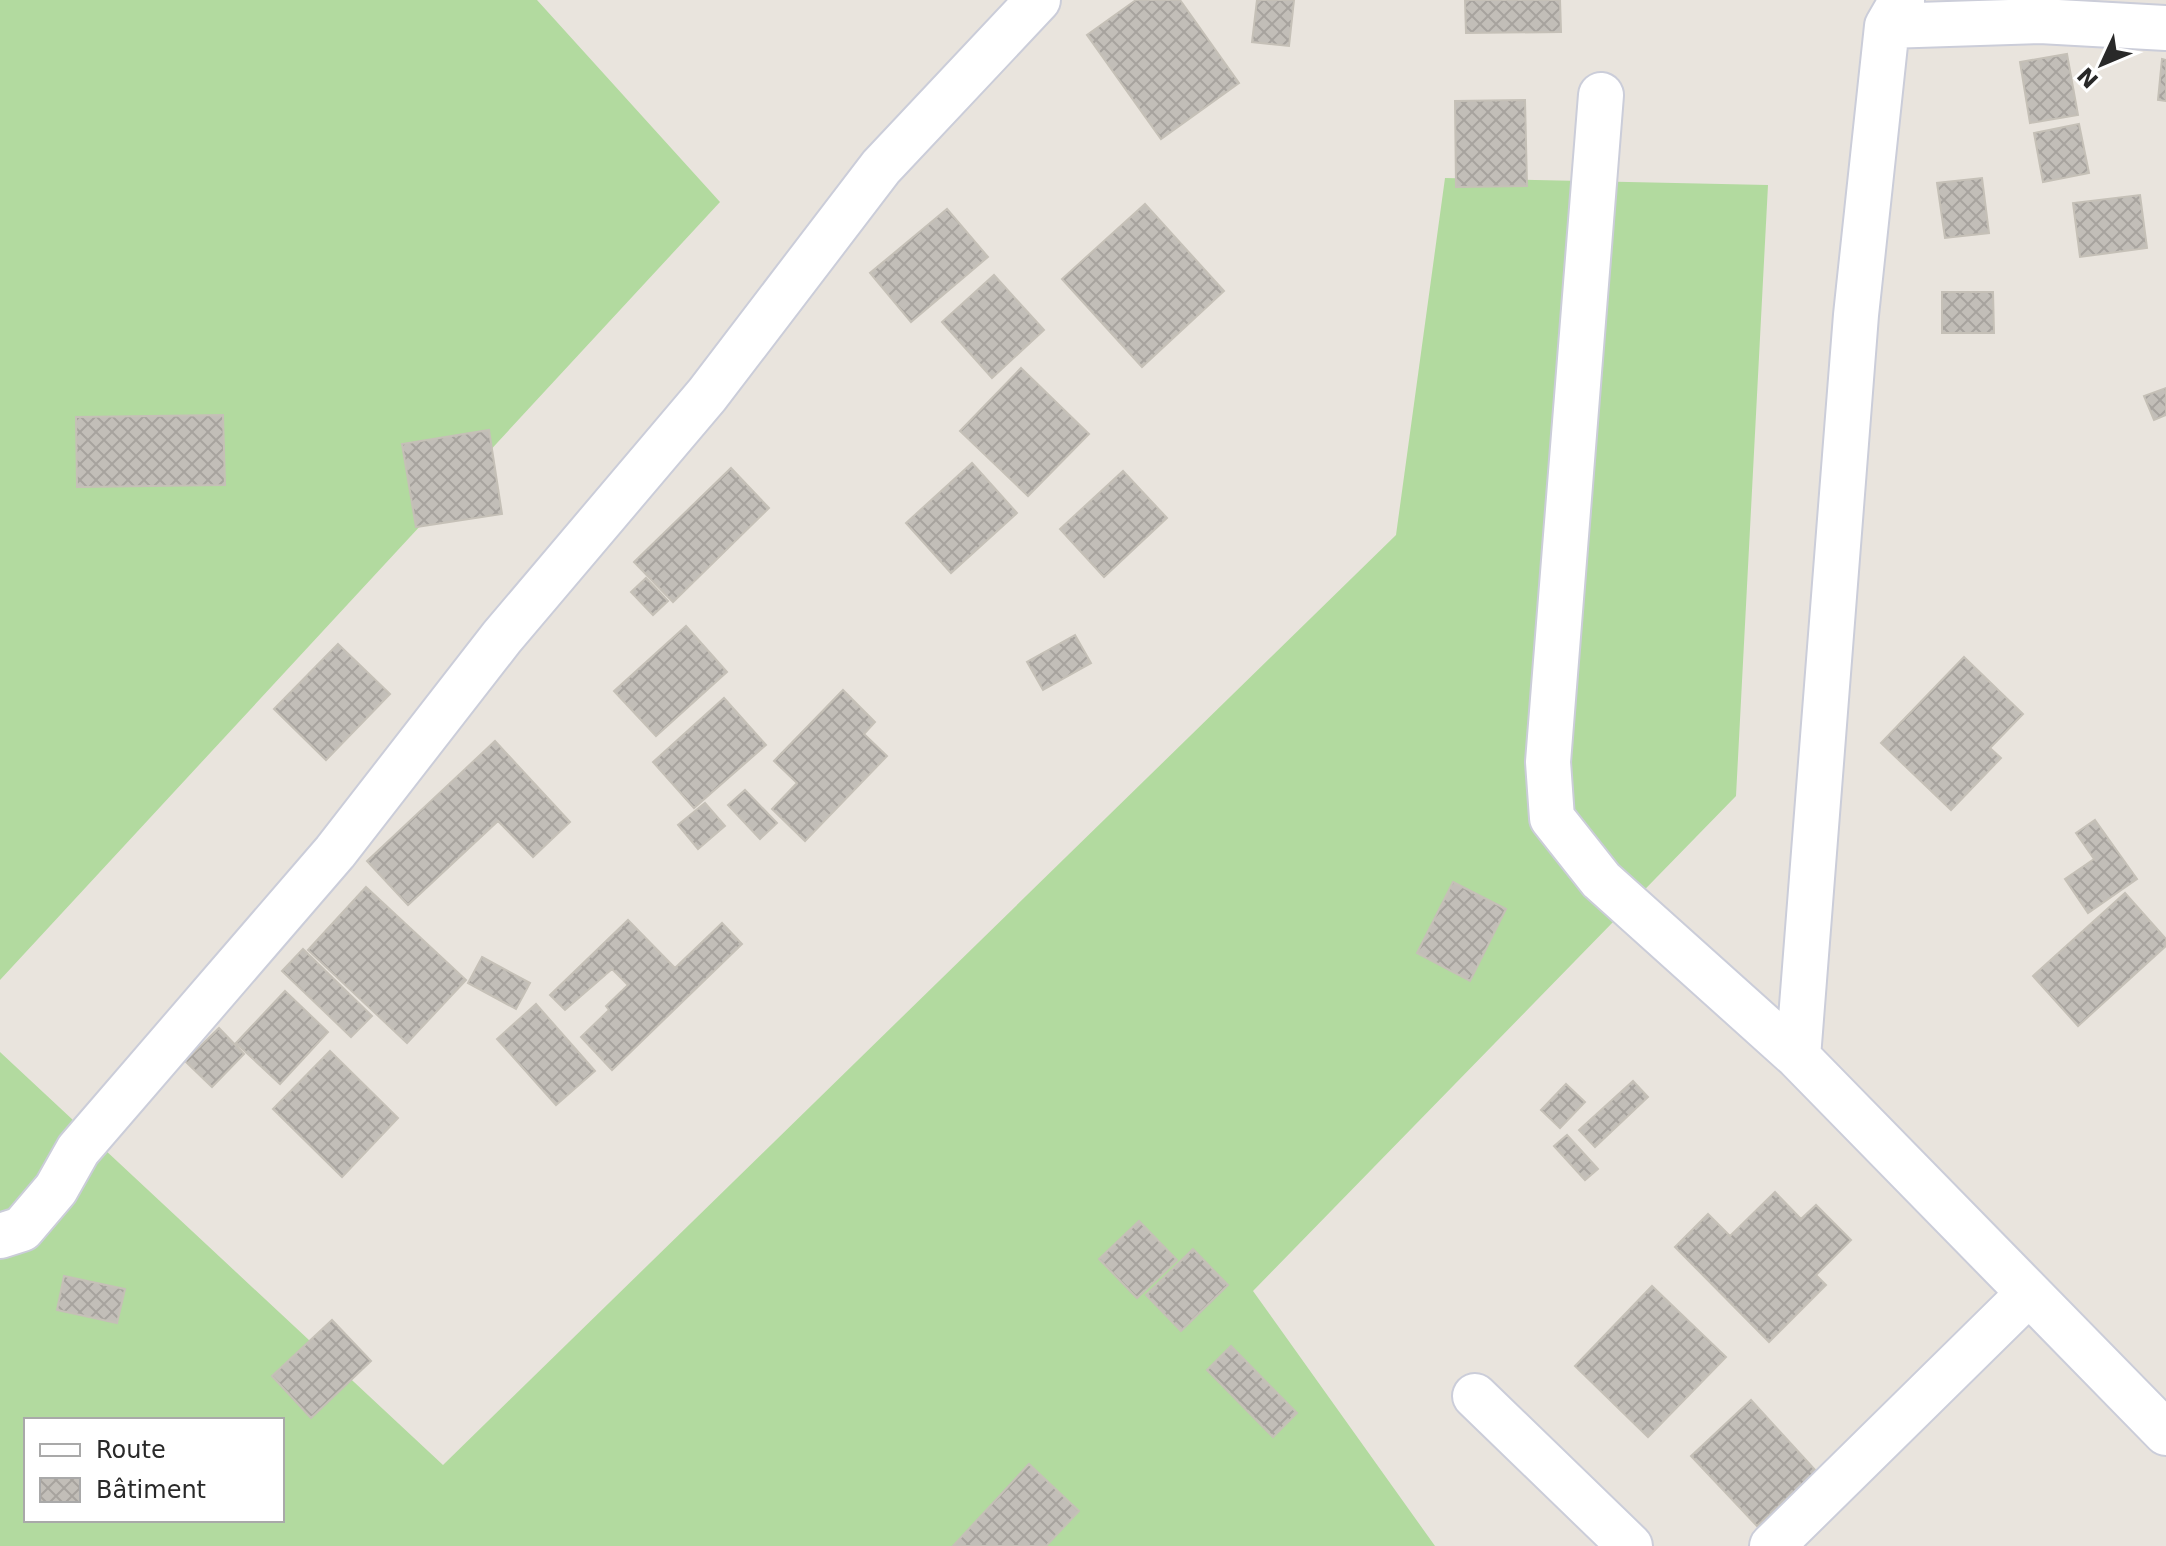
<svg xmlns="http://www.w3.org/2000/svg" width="2166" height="1546" font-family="'DejaVu Sans',sans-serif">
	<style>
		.grass { fill: #b2da9f; fill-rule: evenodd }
		.building { fill: url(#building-cross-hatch); stroke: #c5c0b7; stroke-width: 2 }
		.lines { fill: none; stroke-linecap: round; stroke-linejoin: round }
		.minor-casing { stroke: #cbcdd9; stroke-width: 48 }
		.minor { stroke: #fff; stroke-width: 44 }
	</style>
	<defs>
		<pattern id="building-cross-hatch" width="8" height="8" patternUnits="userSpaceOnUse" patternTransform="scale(2)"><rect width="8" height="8" fill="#c2beb8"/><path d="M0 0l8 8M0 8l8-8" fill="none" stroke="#a7a39e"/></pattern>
	</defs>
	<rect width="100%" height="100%" fill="#e9e4dd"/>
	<path class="grass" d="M0 0H537L720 202 0 980Z
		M1445 178 1768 185 1736 796 1253 1291 1435 1546H0V1052L443 1465 1396 535ZM26 1420H282V1520H26Z"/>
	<path class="building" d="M1136 0H1180L1239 83 1161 139 1087 35Z
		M1257 0H1294L1289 46 1252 42Z
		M1465 0H1560L1561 32 1466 33Z
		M2067 54 2078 115 2030 123 2020 62Z
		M2162 59 2166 60V101L2158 100Z
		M1525 100 1527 186 1456 187 1455 101Z
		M2079 124 2089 173 2043 182 2034 133Z
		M1982 178 1989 233 1945 238 1937 183Z
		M2140 195 2147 248 2080 257 2073 203Z
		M1145 204 1224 291 1142 367 1062 279Z
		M947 209 988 257 911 322 870 273Z
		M994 275 1044 330 992 378 942 322Z
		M1942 292H1993L1994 333H1942Z
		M1021 368 1089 434 1028 496 960 431Z
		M2166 388V415L2154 420 2144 396Z
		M223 415 225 485 77 487 76 417Z
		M489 430 502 514 416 527 402 444Z
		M972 463 1017 513 951 573 906 523Z
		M731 468 769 508 673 602 634 562Z
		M1123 471 1167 518 1104 577 1060 529Z
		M646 578 668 601 653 615 631 592Z
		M686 626 727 672 656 736 614 691Z
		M1075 635 1091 663 1043 690 1027 662Z
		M338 644 390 694 326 760 274 709Z
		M1964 657 2023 714 1990 748 2001 758 1951 810 1881 743Z
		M843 690 875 722 864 734 887 756 805 841 772 809 797 783 774 761Z
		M724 698 766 745 694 808 653 762Z
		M495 741 570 822 533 857 498 821 408 905 367 861Z
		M745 790 777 823 760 839 728 805Z
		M705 803 725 826 698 849 678 825Z
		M2095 820 2137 879 2088 913 2065 879 2094 859 2076 833Z
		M1453 882 1506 909 1470 981 1417 953Z
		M366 887 466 980 407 1043 308 950Z
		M2125 893 2166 939V946L2078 1026 2033 976Z
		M628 920 675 968 722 923 742 944 612 1070 581 1037 609 1010 606 1006 628 985 612 969 565 1010 550 995Z
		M303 949 372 1016 351 1037 282 971Z
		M482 957 530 983 516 1009 468 983Z
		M285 991 328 1032 280 1084 236 1043Z
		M536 1004 595 1071 556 1105 497 1039Z
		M219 1028 244 1054 212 1087 185 1061Z
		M330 1051 398 1118 342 1177 273 1109Z
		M1633 1081 1648 1097 1595 1147 1579 1130Z
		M1566 1084 1585 1102 1560 1128 1541 1110Z
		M1567 1135 1598 1169 1585 1180 1554 1146Z
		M1775 1192 1801 1219 1816 1205 1851 1240 1816 1275 1826 1285 1769 1342 1675 1247 1708 1214 1730 1236Z
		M1139 1221 1177 1260 1137 1298 1099 1259Z
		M1193 1249 1228 1285 1181 1331 1146 1295Z
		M64 1276 125 1289 117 1323 57 1310Z
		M1652 1286 1726 1357 1648 1437 1575 1366Z
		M332 1320 371 1361 311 1418 272 1376Z
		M1231 1346 1297 1413 1273 1437 1207 1370Z
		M1751 1400 1816 1471 1757 1526 1691 1456Z
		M1029 1464 1079 1511 1046 1546H953Z"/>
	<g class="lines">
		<g class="minor-casing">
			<path id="minor" d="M1887 26 2040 21 2166 28
				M1601 95 1548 762 1552 818 1601 880 1798 1057 2166 1433
				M1798 1057 1856 315 1887 26 1902 0
				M0 1236 22 1229 56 1189 78 1150 335 852 502 637 707 395 881 167 1038 0
				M1475 1396 1630 1546
				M1772 1546 2029 1293"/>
		</g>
		<use href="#minor" class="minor"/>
	</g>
	<rect x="24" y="1418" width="260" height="104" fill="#ffffff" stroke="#a9a9a9" stroke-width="2"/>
	<rect x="40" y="1444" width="40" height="12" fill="#ffffff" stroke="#a9a9a9" stroke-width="2"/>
	<text x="96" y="1458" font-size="24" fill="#292929">Route</text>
	<rect x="40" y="1478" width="40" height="24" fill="url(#building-cross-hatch)" stroke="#a9a9a9" stroke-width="2"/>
	<text x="96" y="1498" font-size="24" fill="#292929">Bâtiment</text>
	<g transform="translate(2102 64) rotate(226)" stroke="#ffffff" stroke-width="6" paint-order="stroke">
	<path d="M0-6L14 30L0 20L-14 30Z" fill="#292929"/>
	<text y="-12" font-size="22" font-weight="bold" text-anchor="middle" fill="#292929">N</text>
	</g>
</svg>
